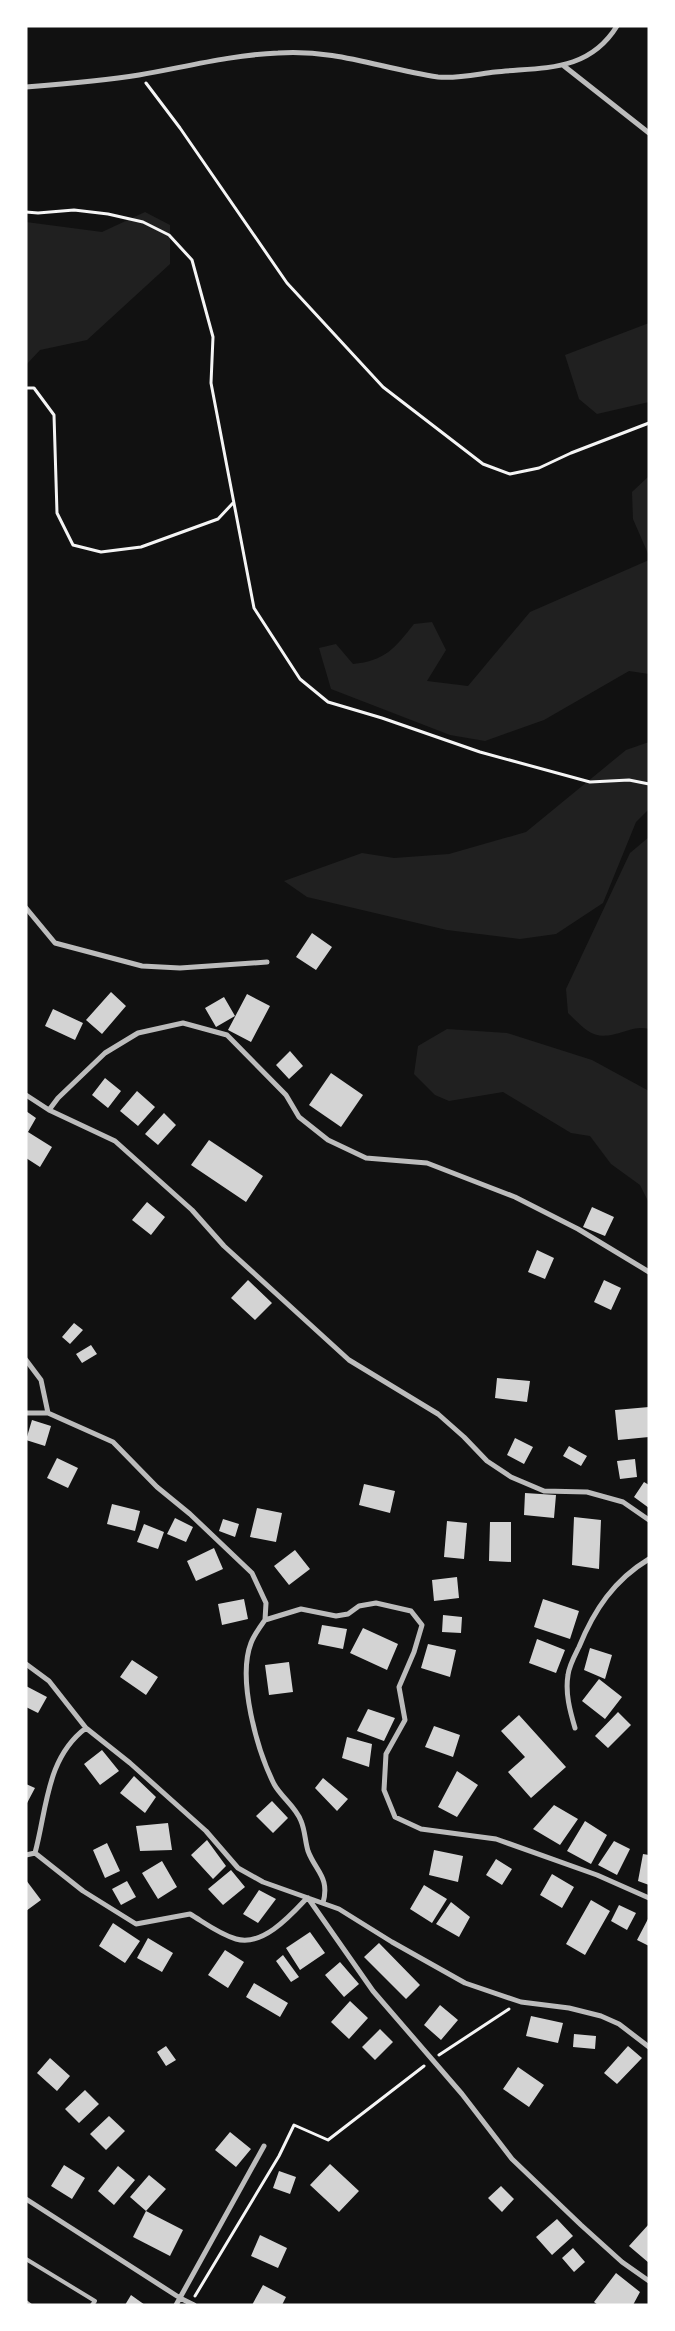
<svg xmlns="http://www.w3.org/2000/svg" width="675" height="2331" font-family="'Open Sans',sans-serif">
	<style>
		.green { fill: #202020 }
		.building { fill: #d3d3d3 }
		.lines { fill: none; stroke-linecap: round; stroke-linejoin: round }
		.path { stroke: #f5f5f5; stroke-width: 3 }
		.service { stroke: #bcbcbc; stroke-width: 4 }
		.minor { stroke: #bcbcbc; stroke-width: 5 }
	</style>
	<rect width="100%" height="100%" fill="#111"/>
	<path class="green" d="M145 212 170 225V264L87 340 40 350 26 365V222L102 232Z
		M649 323V402L597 414 579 399 565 355Z
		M649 476V556L633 519 632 492Z
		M649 560V674L629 671 544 720 485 741 450 735 331 689 319 648 336 644 353 664C385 661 395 648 414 624L432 622 446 650 427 681 468 686 530 612Z
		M649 742V809L636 822 603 903 556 934 520 939 447 930 307 897 284 881 362 853 394 858 449 854 526 832 626 750Z
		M649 837V1029C640 1027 635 1028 626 1031 596 1041 590 1035 568 1013L566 989 630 853Z
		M447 1029 507 1033 592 1060 649 1091V1203L640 1185 611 1164 590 1136 571 1133 503 1092 449 1101 435 1095 414 1074 418 1046Z"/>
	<path class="building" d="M312 933 332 947 316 970 296 957Z
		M111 992 126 1006 102 1034 86 1020Z
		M247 994 270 1006 251 1042 228 1030Z
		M224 997 235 1016 216 1027 205 1008Z
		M53 1009 83 1023 75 1040 45 1026Z
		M290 1051 303 1066 289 1079 276 1065Z
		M331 1073 363 1095 341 1127 309 1105Z
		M105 1078 121 1091 108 1108 92 1095Z
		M137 1091 155 1107 138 1126 120 1111Z
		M26 1111 36 1118 28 1132 52 1147 40 1167 26 1158Z
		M164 1113 176 1125 158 1145 145 1134Z
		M209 1140 263 1176 246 1202 191 1165Z
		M147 1202 165 1217 151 1235 132 1220Z
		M592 1207 614 1217 605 1236 583 1227Z
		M537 1250 554 1258 545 1279 528 1272Z
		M248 1280 272 1303 255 1320 231 1298Z
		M604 1280 621 1288 611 1310 594 1302Z
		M74 1323 83 1330 70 1344 62 1337Z
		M91 1345 97 1354 82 1363 76 1354Z
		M497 1378 530 1381 527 1402 495 1398Z
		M649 1407V1437L618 1440 615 1410Z
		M32 1420 51 1426 45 1446 26 1440Z
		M515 1438 533 1447 524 1464 507 1455Z
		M569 1446 587 1456 581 1466 563 1456Z
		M57 1458 78 1468 68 1488 47 1478Z
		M635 1459 637 1477 620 1479 617 1461Z
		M644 1482 649 1485V1508L634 1497Z
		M364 1484 395 1491 390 1513 359 1505Z
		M525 1493 556 1495 554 1518 524 1515Z
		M112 1504 140 1511 135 1531 107 1524Z
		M257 1508 282 1513 276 1542 250 1537Z
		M574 1517 601 1520 599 1569 572 1565Z
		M175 1518 193 1527 186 1542 167 1534Z
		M223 1519 239 1524 235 1537 219 1531Z
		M447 1521 467 1523 464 1559 444 1557Z
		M490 1522H511V1562L489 1561Z
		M144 1524 164 1532 158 1549 137 1542Z
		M214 1548 223 1569 196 1581 187 1561Z
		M295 1550 310 1569 289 1585 274 1566Z
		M457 1577 459 1598 434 1601 432 1580Z
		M244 1599 248 1619 222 1625 218 1604Z
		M543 1599 579 1611 570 1639 534 1627Z
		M443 1615 462 1617 461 1633 442 1632Z
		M322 1625 347 1629 343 1649 318 1644Z
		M363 1628 398 1644 387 1670 350 1653Z
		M537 1639 565 1650 556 1673 529 1663Z
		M428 1644 456 1650 450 1677 421 1668Z
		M590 1648 612 1655 605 1679 584 1670Z
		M132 1660 158 1677 146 1695 120 1677Z
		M289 1662 293 1692 269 1695 265 1665Z
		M599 1679 622 1697 605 1719 582 1701Z
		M26 1686 47 1697 38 1713 26 1707Z
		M368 1709 395 1718 384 1741 357 1731Z
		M618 1712 631 1725 608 1748 595 1736Z
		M519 1715 566 1767 531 1798 508 1772 525 1757 501 1731Z
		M434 1726 460 1735 453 1757 425 1747Z
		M347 1737 372 1744 369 1767 342 1758Z
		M102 1750 119 1771 100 1785 84 1764Z
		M457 1771 478 1785 457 1817 438 1807Z
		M134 1776 156 1797 145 1813 120 1793Z
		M323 1778 348 1799 337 1811 315 1788Z
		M26 1784 35 1788 26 1805Z
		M272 1801 288 1818 273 1833 256 1816Z
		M554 1805 578 1819 560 1845 533 1829Z
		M585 1821 607 1835 591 1864 567 1851Z
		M168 1823 172 1850 140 1851 136 1826Z
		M207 1840 226 1866 213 1879 191 1855Z
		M614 1841 630 1849 617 1875 598 1865Z
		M107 1843 120 1871 105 1878 93 1850Z
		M434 1850 463 1856 458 1882 429 1875Z
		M643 1854 649 1855V1885L638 1881Z
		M496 1859 512 1869 502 1885 486 1875Z
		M162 1861 177 1887 158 1899 142 1873Z
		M231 1870 245 1887 223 1905 208 1889Z
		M552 1874 574 1887 562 1908 540 1895Z
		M26 1880 41 1900 26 1911Z
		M127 1881 136 1897 121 1905 112 1889Z
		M424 1885 447 1899 432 1923 410 1909Z
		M259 1890 276 1899 258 1923 243 1914Z
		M591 1900 610 1911 585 1955 566 1944Z
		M451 1902 470 1917 459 1937 436 1924Z
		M619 1905 636 1913 627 1930 611 1921Z
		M649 1917V1946L637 1940Z
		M113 1923 140 1941 125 1963 99 1946Z
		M310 1932 325 1953 300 1970 286 1948Z
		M148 1938 173 1953 162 1972 137 1958Z
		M379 1943 420 1985 406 1999 364 1957Z
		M225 1950 244 1962 228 1988 208 1975Z
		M283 1955 299 1977 291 1982 276 1961Z
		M340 1962 359 1984 344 1997 325 1975Z
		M254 1983 288 2003 280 2017 246 1997Z
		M350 2001 368 2018 349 2039 331 2022Z
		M440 2005 458 2020 441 2040 424 2025Z
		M531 2016 563 2023 558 2043 526 2036Z
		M380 2029 393 2042 375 2060 362 2047Z
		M574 2034 596 2036 595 2049 573 2047Z
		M166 2046 176 2060 166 2066 157 2052Z
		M628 2046 642 2058 617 2084 604 2073Z
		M50 2058 70 2076 57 2091 37 2073Z
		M518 2067 544 2085 529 2107 503 2089Z
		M85 2090 99 2104 79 2123 65 2109Z
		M109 2116 125 2131 106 2150 90 2134Z
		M230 2132 251 2149 236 2167 215 2150Z
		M330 2164 359 2191 339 2212 310 2185Z
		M64 2165 85 2178 72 2199 51 2186Z
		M118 2166 135 2180 114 2205 98 2191Z
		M279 2171 296 2177 290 2194 273 2188Z
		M149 2175 166 2189 146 2211 183 2230 170 2256 133 2237 146 2211 130 2197Z
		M501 2186 514 2199 502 2212 488 2198Z
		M557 2219 573 2236 552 2255 536 2237Z
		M649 2224V2263L629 2246Z
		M260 2235 287 2248 278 2268 251 2256Z
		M573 2248 585 2262 574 2272 562 2258Z
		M616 2273 640 2292 633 2305H598L594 2302Z
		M263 2285 286 2297 282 2305H252Z
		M131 2295 145 2305H125Z"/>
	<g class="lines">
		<path class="path" d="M146 83 180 128 287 283 383 387 483 464 510 474 539 468 571 453 649 423
			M26 212 38 213 74 210 108 214 143 222 169 235 192 260 213 337 211 383 254 608 300 679 328 702 382 718 480 752 590 782 629 780 649 784
			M26 388H34L54 415 57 513 73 545 101 552 141 547 218 519 233 503
			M439 2055 509 2009
			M195 2296 279 2156 294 2125 328 2140 424 2066"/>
		<path class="service" d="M26 2259 95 2301 92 2305
			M26 2302 30 2305"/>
		<path class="minor" d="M564 66 649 133
			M26 87C64 84 102 81 139 75 185 67 231 55 278 53 337 49 382 69 438 77 456 79 478 74 495 72 542 67 588 73 617 26
			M26 908 55 943 142 966 180 968 267 962
			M26 1095 49 1110 115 1141 192 1210 224 1246 349 1360 438 1414 464 1437 487 1461 511 1477 544 1491 587 1492 623 1502 649 1520
			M49 1110 58 1098 105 1053 138 1033 183 1023 227 1035 286 1095 299 1117 328 1140 366 1158 427 1163 515 1197 578 1229 649 1272
			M26 1360 41 1380 48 1413
			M26 1413H48L113 1442 157 1487 190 1514 252 1573 266 1603 265 1620 301 1609 336 1616 348 1614 359 1606 376 1603 411 1611 422 1625 414 1652 399 1687 405 1720 386 1754 384 1790 395 1817 421 1829 496 1839 597 1875 649 1898
			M265 1620C260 1627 254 1635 251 1643 237 1679 257 1750 274 1784 281 1797 296 1807 301 1821 305 1830 305 1841 308 1851 316 1872 330 1877 323 1903
			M26 1664 49 1681 86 1728 130 1763 206 1831 238 1868 263 1882 339 1909 392 1942 465 1983 521 2002 569 2008 601 2016 619 2024 649 2047
			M575 1728C570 1711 565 1693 568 1675 569 1666 575 1655 579 1647 594 1610 614 1580 649 1559
			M35 1853 83 1891 136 1924 190 1914C205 1923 219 1934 236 1939 263 1947 291 1915 307 1898
			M35 1853C47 1809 46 1758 86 1728
			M26 1855 35 1853
			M308 1898 373 1991 462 2094 512 2159 581 2225 622 2262 649 2281
			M26 2199 180 2298 194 2305
			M176 2305 264 2146"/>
	</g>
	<rect width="675" height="2331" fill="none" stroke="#ffffff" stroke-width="55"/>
</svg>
